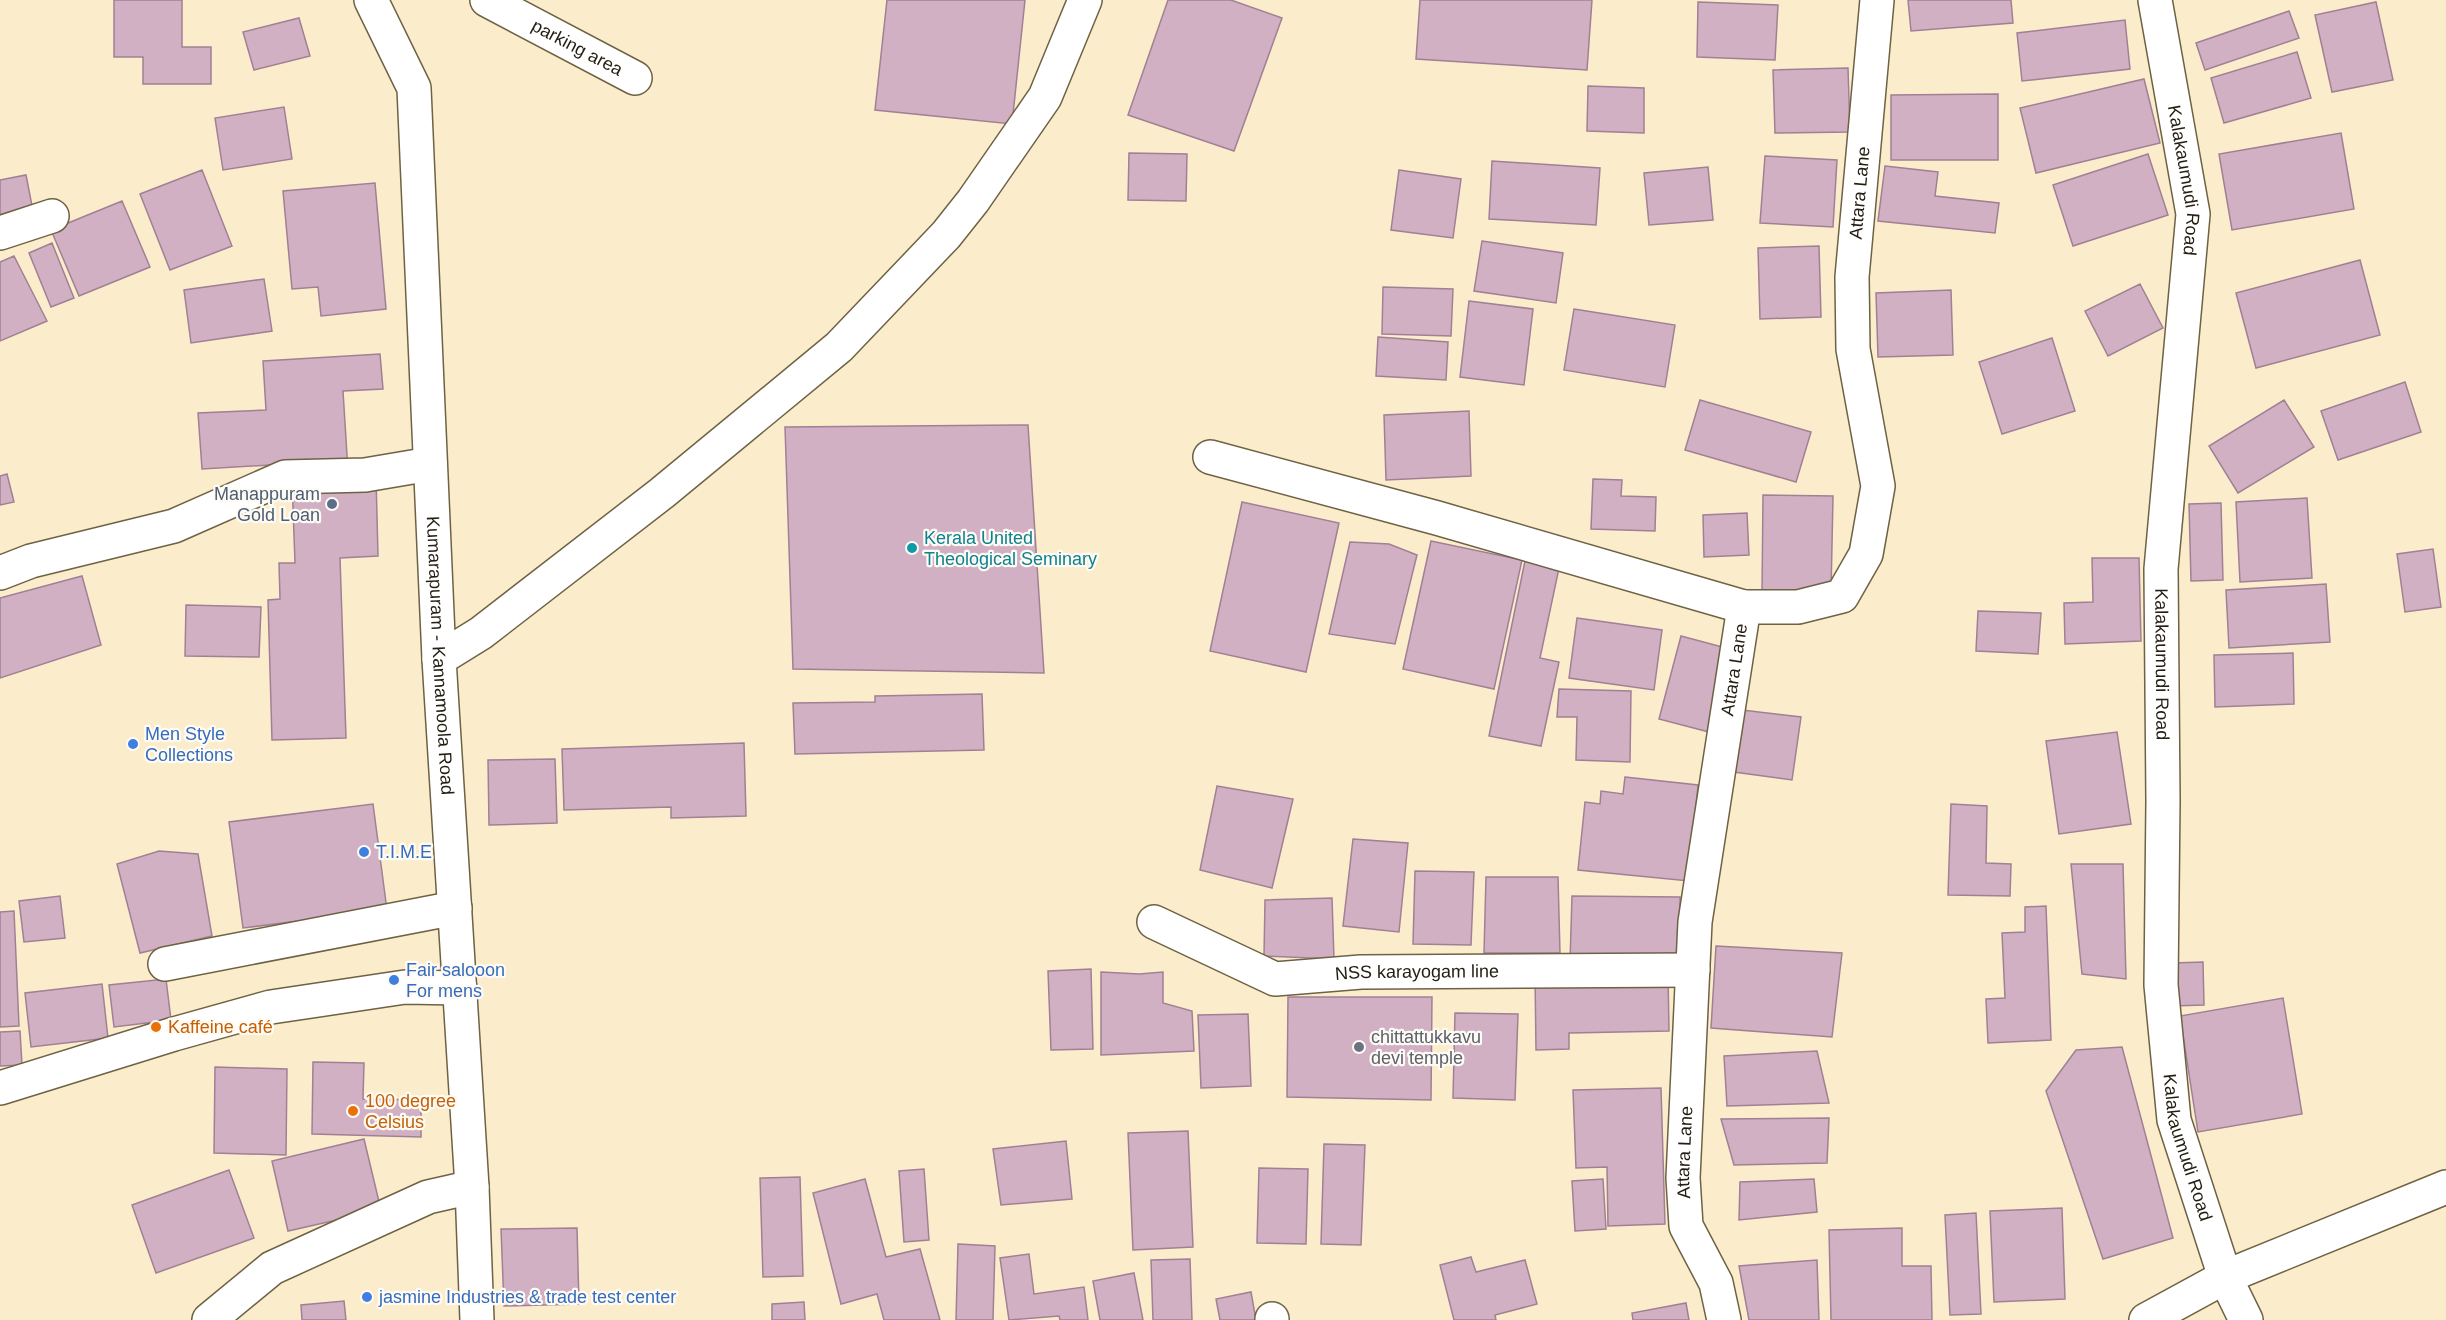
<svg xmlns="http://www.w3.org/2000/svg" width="2446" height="1320" font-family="Helvetica,sans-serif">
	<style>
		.building { fill: #d2b0c4; stroke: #a08094; stroke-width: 1.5 }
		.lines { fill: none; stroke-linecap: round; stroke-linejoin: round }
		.minor-casing { stroke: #6e6244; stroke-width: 36 }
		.major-casing { stroke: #6e6244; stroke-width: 36 }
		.minor { stroke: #fff; stroke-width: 33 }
		.major { stroke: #fff; stroke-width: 33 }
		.service-dot { fill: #5c6f8a; stroke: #fefbf4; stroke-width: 2 }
		.culture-dot { fill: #0f9aa8; stroke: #fefbf4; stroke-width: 2 }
		.shop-dot { fill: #3f7fe0; stroke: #fefbf4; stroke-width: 2 }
		.food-dot { fill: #e8710a; stroke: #fefbf4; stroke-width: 2 }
		.worship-dot { fill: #6b7280; stroke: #fefbf4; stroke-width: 2 }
		.labels { text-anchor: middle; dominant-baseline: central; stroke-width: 4.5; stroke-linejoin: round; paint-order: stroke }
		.street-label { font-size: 18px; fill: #231e11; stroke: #fefbf4 }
		.service-label { font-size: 18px; fill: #4e5e75; stroke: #fefbf4; text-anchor: end }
		.culture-label { font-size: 18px; fill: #0d838f; stroke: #fefbf4; text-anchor: start }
		.shop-label { font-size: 18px; fill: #366cbe; stroke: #fefbf4; text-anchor: start }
		.food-label { font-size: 18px; fill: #c56008; stroke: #fefbf4; text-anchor: start }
		.worship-label { font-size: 18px; fill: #5b616d; stroke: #fefbf4; text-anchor: start }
	</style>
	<rect width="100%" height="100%" fill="#fbedcb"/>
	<path class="building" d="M114 0H182V47H211V84H143V57H114Z
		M887 0H1025L1012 124 875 110Z
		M1168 0H1231L1282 18 1234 151 1128 115Z
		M1420 0H1592L1587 70 1416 59Z
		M1908 0H2011L2013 23 1911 31Z
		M1698 2 1778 5 1775 60 1697 57Z
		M2376 2 2393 80 2332 92 2315 15Z
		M2289 11 2299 38 2205 70 2196 43Z
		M299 18 310 56 254 70 243 32Z
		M2125 20 2130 69 2022 81 2017 33Z
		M2297 52 2311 98 2224 123 2211 78Z
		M1848 68 1850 132 1775 133 1773 70Z
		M2144 79 2160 143 2036 173 2020 108Z
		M1588 86 1644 88V133L1587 131Z
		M1998 94V160H1891V95Z
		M284 107 292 159 223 170 215 118Z
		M2341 133 2354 209 2232 230 2219 154Z
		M1129 153 1187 154 1186 201 1128 200Z
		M2148 154 2168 215 2073 246 2053 185Z
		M1765 156 1837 160 1833 227 1760 223Z
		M1492 161 1600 168 1596 225 1489 219Z
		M1885 166 1938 172 1935 196 1999 203 1995 233 1878 221Z
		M1708 167 1713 220 1649 225 1644 173Z
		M202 170 232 246 170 270 140 194Z
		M1399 170 1461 179 1453 238 1391 230Z
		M26 175 34 216 0 223V180Z
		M375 183 386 309 321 316 318 287 292 289 283 191Z
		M122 201 150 267 79 296 51 230Z
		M1482 241 1563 253 1556 303 1474 291Z
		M52 243 74 298 51 307 29 253Z
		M1819 246 1821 317 1760 319 1758 248Z
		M14 256 47 321 0 341V262Z
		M2360 260 2380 335 2256 368 2236 293Z
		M264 279 272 331 191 343 184 290Z
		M2140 284 2163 328 2108 356 2085 311Z
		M1383 287 1453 289 1451 336 1382 334Z
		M1951 290 1953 355 1878 357 1876 293Z
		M1469 301 1533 309 1524 385 1460 377Z
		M1574 309 1675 325 1665 387 1564 370Z
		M1378 337 1448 342 1446 380 1376 376Z
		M2052 338 2075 411 2002 434 1979 362Z
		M380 354 383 389 343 391 348 471 302 463 202 469 198 413 266 410 263 361Z
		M2405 382 2421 432 2338 460 2321 411Z
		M1700 400 1811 432 1796 482 1685 450Z
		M2284 400 2314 447 2238 493 2209 446Z
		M1469 411 1471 476 1386 480 1384 415Z
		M1028 425 1044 673 793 669 785 427Z
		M7 474 14 502 0 505V476Z
		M376 477 378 556 340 558 346 738 272 740 268 600 280 599 279 563H295L292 480Z
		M1593 479 1622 480 1621 496 1656 497 1655 531 1591 529Z
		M1763 495 1833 496 1831 593 1762 592Z
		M2307 498 2312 578 2240 582 2236 502Z
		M1242 502 1339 523 1306 672 1210 651Z
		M2221 503 2223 580 2191 581 2189 504Z
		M1747 513 1749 555 1704 557 1703 515Z
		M1431 541 1522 560 1494 689 1403 669Z
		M1350 542 1389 544 1417 555 1395 644 1329 634Z
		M2433 549 2441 607 2405 612 2397 554Z
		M2092 558H2139L2141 641 2065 644 2064 603 2093 602Z
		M1525 561 1559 568 1540 658 1559 662 1541 746 1489 736Z
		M82 576 101 645 0 678V598Z
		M2326 584 2330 642 2229 648 2226 590Z
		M186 605 261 607 259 657 185 656Z
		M1978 611 2041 613 2038 654 1976 651Z
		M1577 618 1662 630 1654 690 1569 678Z
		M1681 636 1730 649 1709 732 1659 719Z
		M2293 653 2294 704 2215 707 2214 655Z
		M1559 689 1631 691 1630 762 1576 760 1577 717H1557Z
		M982 694 984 750 795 754 793 703 875 702V696Z
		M1742 710 1801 717 1792 780 1734 772Z
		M2117 732 2131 824 2059 834 2046 741Z
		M744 743 746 816 671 818V807L564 810 562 749Z
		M555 759 557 823 489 825 488 760Z
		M1625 777 1698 785 1689 881 1578 870 1585 802 1600 804 1601 791 1623 794Z
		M1217 786 1293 799 1272 888 1200 870Z
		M373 804 387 910 243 928 229 822Z
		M1951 804 1987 806 1986 863 2011 864 2010 896 1948 895Z
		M1353 839 1408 843 1399 932 1343 926Z
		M159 851 198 854 212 936 140 953 117 864Z
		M2071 864H2123L2126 979 2082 974Z
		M1415 871 1474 872 1471 945 1413 944Z
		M1486 877H1558L1560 953H1484Z
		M60 896 65 938 24 942 19 901Z
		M1572 896 1680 897V964L1570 962Z
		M1332 898 1334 959 1264 956 1265 900Z
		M2046 906 2051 1040 1988 1043 1986 999 2005 998 2002 933 2025 932V907Z
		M14 911 19 1026 0 1027V912Z
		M1716 946 1842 953 1832 1037 1711 1028Z
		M2203 962 2204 1005 2173 1006 2172 963Z
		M1091 969 1093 1049 1051 1050 1048 971Z
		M1101 972 1139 974 1163 972V1003L1192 1011 1194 1051 1101 1055Z
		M1668 974 1669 1031 1569 1033V1049L1536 1050 1535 976Z
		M166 979 171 1020 114 1027 109 985Z
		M102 984 108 1038 31 1047 25 993Z
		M1288 997H1432L1431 1100 1287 1097Z
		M2283 998 2302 1114 2198 1132 2180 1016Z
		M1455 1013 1518 1014 1515 1100 1453 1098Z
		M1248 1014 1251 1086 1201 1088 1198 1015Z
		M20 1031 22 1065 0 1066V1032Z
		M2122 1047 2173 1238 2103 1259 2046 1091 2076 1050Z
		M1817 1051 1829 1103 1727 1106 1724 1056Z
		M313 1062 364 1063 363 1099 421 1100V1137L312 1134Z
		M215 1067 287 1069 286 1155 214 1153Z
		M1661 1088 1665 1224 1608 1226 1607 1167 1576 1168 1573 1090Z
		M1829 1118 1827 1163 1734 1165 1721 1119Z
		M1188 1131 1193 1247 1133 1250 1128 1133Z
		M364 1139 381 1210 288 1231 272 1161Z
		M1066 1141 1072 1199 1001 1205 993 1149Z
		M1324 1144 1365 1145 1361 1245 1321 1244Z
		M1259 1168 1308 1169 1306 1244 1257 1243Z
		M924 1169 929 1240 904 1242 899 1171Z
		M229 1170 254 1238 156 1273 132 1205Z
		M800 1177 803 1276 763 1277 760 1178Z
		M865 1179 886 1257 920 1249 940 1320H884L877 1294 841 1304 813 1193Z
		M1603 1179 1606 1229 1575 1231 1572 1181Z
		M1814 1179 1817 1212 1739 1220 1740 1182Z
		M2062 1208 2065 1299 1994 1302 1990 1211Z
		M1976 1213 1981 1314 1950 1315 1945 1215Z
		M577 1228 579 1304 504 1306 501 1229Z
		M1902 1228V1266H1931L1932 1320H1831L1829 1230Z
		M958 1244 995 1246 993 1320H956Z
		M1029 1254 1034 1294 1084 1287 1088 1320H1060L1059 1316 1009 1320 1000 1258Z
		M1471 1257 1476 1272 1525 1260 1537 1304 1495 1315 1496 1320H1454L1440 1265Z
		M1190 1259 1192 1320H1153L1151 1260Z
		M1817 1260 1819 1320H1749L1739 1266Z
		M1134 1273 1143 1320H1100L1093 1281Z
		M1251 1292 1256 1320H1220L1216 1299Z
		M344 1301 346 1320H302L301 1305Z
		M804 1302 805 1320H772V1304Z
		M1686 1303 1689 1320H1633L1632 1313Z"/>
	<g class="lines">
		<g class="minor-casing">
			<g id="minor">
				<path id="s1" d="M487 0 635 78"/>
				<path id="s2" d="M2155 0 2193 214 2161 569 2163 801 2161 985 2174 1120 2225 1277 2246 1320"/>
				<path d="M0 233 52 216"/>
				<path d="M1210 457 1437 518 1744 607"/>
				<path d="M0 573 31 561 174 526 285 477 365 475 430 464"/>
				<path d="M439 659 481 633 662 493 839 347 946 235 973 201 1045 97 1085 0"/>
				<path id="s3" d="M1154 922 1275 979 1361 972 1693 970"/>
				<path d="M165 964 455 908"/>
				<path d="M0 1088 174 1034 271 1007 405 987 460 988"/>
				<path d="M1272 1319V1320"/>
				<path d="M209 1320 272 1268 428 1197 472 1187"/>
				<path id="s4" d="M1724 1320 1716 1283 1686 1226 1683 1178 1695 922 1744 607H1798L1842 596 1866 554 1878 486 1853 349 1852 277 1877 0"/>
			</g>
		</g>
		<g class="major-casing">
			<g id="major">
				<path id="s5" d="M371 0 414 88 439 659 472 1187 477 1320"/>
				<path d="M2146 1320 2225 1277 2446 1187"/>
			</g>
		</g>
		<use href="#minor" class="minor"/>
		<use href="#major" class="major"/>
	</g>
	<circle class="service-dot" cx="332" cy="504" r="6"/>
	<circle class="culture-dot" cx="912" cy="548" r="6"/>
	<g class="shop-dot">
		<circle cx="133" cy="744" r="6"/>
		<circle cx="364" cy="852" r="6"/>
		<circle cx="394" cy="980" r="6"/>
		<circle cx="367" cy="1297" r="6"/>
	</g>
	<g class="food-dot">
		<circle cx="156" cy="1027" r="6"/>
		<circle cx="353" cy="1111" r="6"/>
	</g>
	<circle class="worship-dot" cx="1359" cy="1047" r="6"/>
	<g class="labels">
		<g class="street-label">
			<text stroke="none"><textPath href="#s1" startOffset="102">parking area</textPath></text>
			<text stroke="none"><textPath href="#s2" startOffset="183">Kalakaumudi Road</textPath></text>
			<text stroke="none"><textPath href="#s4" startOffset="1238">Attara Lane</textPath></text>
			<text stroke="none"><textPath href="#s5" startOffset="666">Kumarapuram - Kannamoola Road</textPath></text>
			<text stroke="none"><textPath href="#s2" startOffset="669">Kalakaumudi Road</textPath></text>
			<text stroke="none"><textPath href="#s4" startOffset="662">Attara Lane</textPath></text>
			<text stroke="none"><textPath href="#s3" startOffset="276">NSS karayogam line</textPath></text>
			<text stroke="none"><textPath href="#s2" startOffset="1155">Kalakaumudi Road</textPath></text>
			<text stroke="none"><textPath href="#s4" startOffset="176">Attara Lane</textPath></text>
		</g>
		<g class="service-label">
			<text x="320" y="494">Manappuram<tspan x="320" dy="21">Gold Loan</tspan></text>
		</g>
		<g class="culture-label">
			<text x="924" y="538">Kerala United<tspan x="924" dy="21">Theological Seminary</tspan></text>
		</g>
		<g class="shop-label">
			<text x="145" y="734">Men Style<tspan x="145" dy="21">Collections</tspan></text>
			<text x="376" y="852">T.I.M.E</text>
			<text x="406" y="970">Fair salooon<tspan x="406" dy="21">For mens</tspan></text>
			<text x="379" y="1297">jasmine Industries &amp; trade test center</text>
		</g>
		<g class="food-label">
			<text x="168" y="1027">Kaffeine café</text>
			<text x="365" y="1101">100 degree<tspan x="365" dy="21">Celsius</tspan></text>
		</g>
		<g class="worship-label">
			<text x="1371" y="1037">chittattukkavu<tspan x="1371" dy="21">devi temple</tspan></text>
		</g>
	</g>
</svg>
